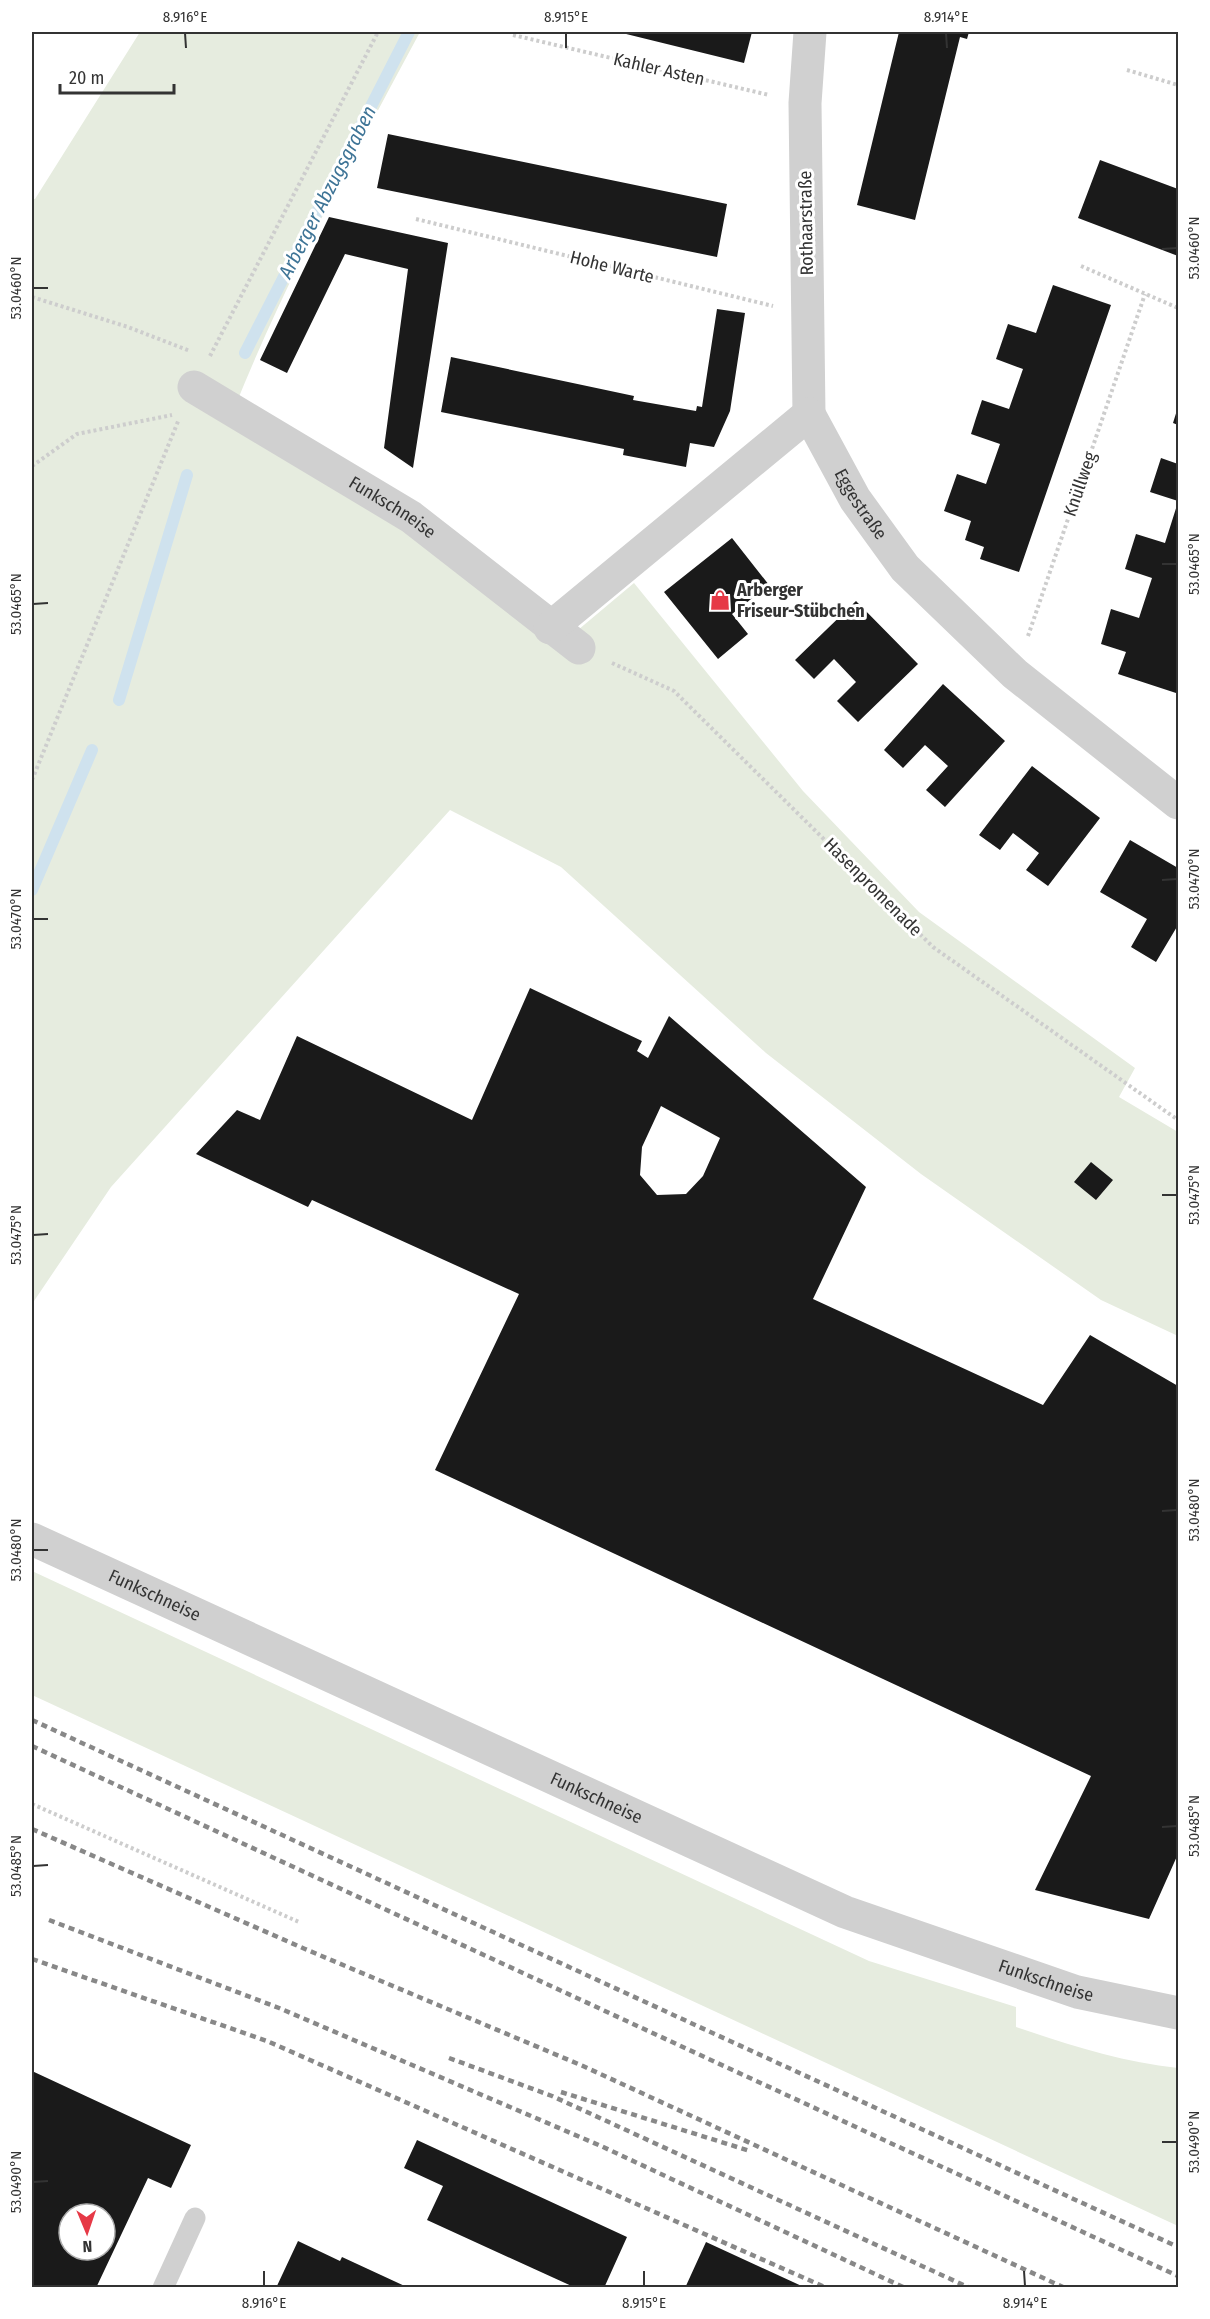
<svg xmlns="http://www.w3.org/2000/svg" width="1210" height="2319" font-family="'Fira Sans Condensed',sans-serif">
	<style>
		.green { fill: #e6ecdf }
		.lines { fill: none; stroke-linecap: round; stroke-linejoin: round }
		.stream { stroke: #cfe2ee; stroke-width: 12 }
		.building { fill: #1a1a1a; fill-rule: evenodd }
		.path { stroke: #cdcdcd; stroke-width: 4; stroke-dasharray: 3 3; stroke-linecap: butt }
		.lane { stroke: #d0d0d0; stroke-width: 21 }
		.street { stroke: #d0d0d0; stroke-width: 33 }
		.rail { stroke: #888; stroke-width: 4.5; stroke-dasharray: 6 4.5; stroke-linecap: butt }
		.ticks { fill: none; stroke: #333; stroke-width: 2 }
		.labels { text-anchor: middle; dominant-baseline: central; stroke-width: 6; stroke-linejoin: round; paint-order: stroke }
		.street-label { font-size: 18px; fill: #333; stroke: #fff }
		.poi-label { font-size: 18px; font-weight: bold; fill: #333; stroke: #fff; text-anchor: start }
		.water-label { font-size: 20px; font-style: italic; fill: #3f7597; stroke: #fff }
		.neatline { fill: none; stroke: #333; stroke-width: 2 }
		.ticks-label { font-size: 15px; text-anchor: middle; fill: #333 }
	</style>
	<rect width="100%" height="100%" fill="#fff"/>
	<path class="green" d="M140 32H420C354 155 286 279 234 409L572 635 634 583 803 791 919 912 1135 1068 1119 1097 1178 1132V1336L1101 1300 921 1174 766 1053 561 867 450 810 111 1187 32 1304V199H35Z
		M32 1571 869 1961 1016 2007V2027C1070 2045 1121 2062 1178 2068V2226L32 1695Z"/>
	<g class="lines">
		<path class="stream" d="M245 353 409 32
			M119 700 187 475
			M32 890 92 750"/>
	</g>
	<path class="building" d="M618 32H752L744 63Z
		M899 32H969L967 39 960 37 915 220 857 205Z
		M388 134 727 204 717 257 377 188Z
		M1100 160 1178 189V256L1078 218Z
		M329 217 448 243 413 468 384 448 408 269 345 254 287 373 260 360Z
		M1053 285 1111 305 1019 572 980 559 984 547 965 540 971 521 944 511 957 474 986 484 1000 444 971 434 976 418 982 400 1009 409 1023 369 996 359 1008 324 1036 333Z
		M717 309 745 313 730 411 714 447 690 443 686 467 623 455 624 449 441 412 451 357 634 396 633 400 696 411 697 406 702 407Z
		M1178 407V425L1173 423Z
		M1161 458 1178 464V501L1150 492Z
		M1178 502V686L1176 693 1118 674 1126 652 1101 644 1111 609 1139 618 1152 578 1125 569 1136 534 1165 543Z
		M732 538 769 585 732 614 748 634 718 659 664 592Z
		M856 601 918 664 858 722 837 701 856 682 834 659 814 679 795 660Z
		M943 684 1005 741 945 807 926 790 948 766 925 745 903 768 884 750Z
		M1032 766 1100 818 1048 886 1026 870 1039 853 1013 833 1000 850 979 835Z
		M1130 840 1178 868V925L1156 962 1131 947 1147 919 1100 892Z
		M530 988 642 1041 637 1051 648 1058 669 1016 866 1187 813 1299 1043 1405 1090 1335 1178 1386V1854L1149 1919 1035 1890 1091 1776 435 1470 519 1294 312 1200 308 1207 196 1154 237 1110 260 1120 297 1036 472 1120ZM661 1106 720 1138 703 1176 686 1194 657 1195 640 1175 642 1147Z
		M1091 1162 1113 1180 1096 1200 1074 1182Z
		M32 2071 191 2145 171 2188 148 2178 96 2288H32ZM69 2214H105V2250H69Z
		M417 2140 627 2237 604 2288H576L427 2220 443 2186 404 2168Z
		M298 2241 340 2261 342 2257 409 2288H276Z
		M706 2242 806 2288H685Z"/>
	<g class="lines">
		<path class="path" d="M513 35 769 95
			M1127 70 1178 85
			M416 219 773 306
			M1081 266 1178 308
			M32 297 128 327 190 351
			M210 356 378 32
			M32 466 77 434 172 415
			M1028 636 1145 294
			M612 663 674 691 933 947 1178 1120
			M32 780 179 419
			M32 1804 299 1922"/>
		<path class="lane" d="M163 2288 195 2218"/>
		<g class="street">
			<path id="s1" d="M194 387 411 517 579 648"/>
			<path d="M809 414 805 103 810 32"/>
			<path id="s2" d="M550 628 809 414 855 499 905 568 1015 674 1178 803"/>
			<path id="s3" d="M32 1539 845 1912 1077 1992 1178 2013"/>
		</g>
		<path class="rail" d="M32 1720 1178 2247
			M32 1746 1178 2276
			M32 1829 305 1949 583 2066 1065 2288
			M49 1920 279 2008 601 2146 905 2288
			M32 1959 267 2041 827 2288
			M449 2058 552 2096 970 2288
			M561 2092 750 2151"/>
	</g>
	<path class="ticks" d="M185 33 186 48M566 33V48M946 33 947 48M1162 249 1177 248M33 288H48M1162 564H1177M33 604 48 603M1162 880 1177 879M33 919H48M1162 1195H1177M33 1235 48 1234M1162 1511 1177 1510M33 1550H48M1162 1827 1177 1826M33 1866 48 1865M1162 2142H1177M33 2182 48 2181M264 2271V2286M644 2271V2286M1024 2271 1025 2286"/>
	<defs>
		<g id="shop-bare" transform="scale(1.62)"><path d="M-5-2.5h2.3a2.7 3.5 0 0 1 5.4 0H5L5.5 6h-11ZM-1.5-2.5h3a1.5 2.3 0 0 0-3 0Z" fill="#e63946" stroke="#fff" stroke-width="2.5" paint-order="stroke"/></g>
	</defs>
	<g fill-rule="evenodd">
		<use href="#shop-bare" x="720" y="600"/>
	</g>
	<g class="labels">
		<g class="street-label">
			<text transform="translate(659 69) rotate(13)">Kahler Asten</text>
			<text transform="translate(806 223) rotate(-91)">Rothaarstraße</text>
			<text transform="translate(612 267) rotate(14)">Hohe Warte</text>
			<text transform="translate(1080 484) rotate(-71)">Knüllweg</text>
			<text stroke="none"><textPath href="#s2" startOffset="440">Eggestraße</textPath></text>
			<text stroke="none"><textPath href="#s1" startOffset="232">Funkschneise</textPath></text>
			<text transform="translate(873 887) rotate(45)">Hasenpromenade</text>
			<text stroke="none"><textPath href="#s3" startOffset="135">Funkschneise</textPath></text>
			<text stroke="none"><textPath href="#s3" startOffset="621">Funkschneise</textPath></text>
			<text stroke="none"><textPath href="#s3" startOffset="1107">Funkschneise</textPath></text>
		</g>
		<g class="poi-label">
			<text x="737" y="590">Arberger<tspan x="737" dy="21">Friseur-Stübchen</tspan></text>
		</g>
		<g class="water-label">
			<text transform="translate(327 192) rotate(-63)">Arberger Abzugsgraben</text>
		</g>
	</g>
	<rect width="1210" height="2319" fill="none" stroke="#ffffff" stroke-width="66"/>
	<g transform="translate(87 2232) rotate(178)"><circle r="28" fill="#ffffff" stroke="#adadad" stroke-width="1.5"/>
	<path d="M0-4.5L10 22L0 15L-10 22Z" fill="#e63946"/>
	<text y="-9" font-size="16" font-weight="bold" text-anchor="middle" fill="#333333">N</text>
	</g>
	<path d="M60 84v9h114v-9" fill="none" stroke="#333333" stroke-width="3"/>
	<text x="69" y="84" font-size="18" fill="#333333" stroke="#ffffff" stroke-width="4.5" paint-order="stroke">20 m</text>
	<rect x="33" y="33" width="1144" height="2253" class="neatline"/>
	<g class="ticks-label">
		<text x="185" y="22">8.916°E</text>
		<text x="566" y="22">8.915°E</text>
		<text x="946" y="22">8.914°E</text>
		<text transform="translate(1194 248) rotate(-90)" y="5">53.0460°N</text>
		<text transform="translate(16 288) rotate(-90)" y="5">53.0460°N</text>
		<text transform="translate(1194 564) rotate(-90)" y="5">53.0465°N</text>
		<text transform="translate(16 604) rotate(-90)" y="5">53.0465°N</text>
		<text transform="translate(1194 879) rotate(-90)" y="5">53.0470°N</text>
		<text transform="translate(16 919) rotate(-90)" y="5">53.0470°N</text>
		<text transform="translate(1194 1195) rotate(-90)" y="5">53.0475°N</text>
		<text transform="translate(16 1235) rotate(-90)" y="5">53.0475°N</text>
		<text transform="translate(1194 1510) rotate(-90)" y="5">53.0480°N</text>
		<text transform="translate(16 1550) rotate(-90)" y="5">53.0480°N</text>
		<text transform="translate(1194 1826) rotate(-90)" y="5">53.0485°N</text>
		<text transform="translate(16 1866) rotate(-90)" y="5">53.0485°N</text>
		<text transform="translate(1194 2142) rotate(-90)" y="5">53.0490°N</text>
		<text transform="translate(16 2182) rotate(-90)" y="5">53.0490°N</text>
		<text x="264" y="2308">8.916°E</text>
		<text x="644" y="2308">8.915°E</text>
		<text x="1025" y="2308">8.914°E</text>
	</g>
</svg>
